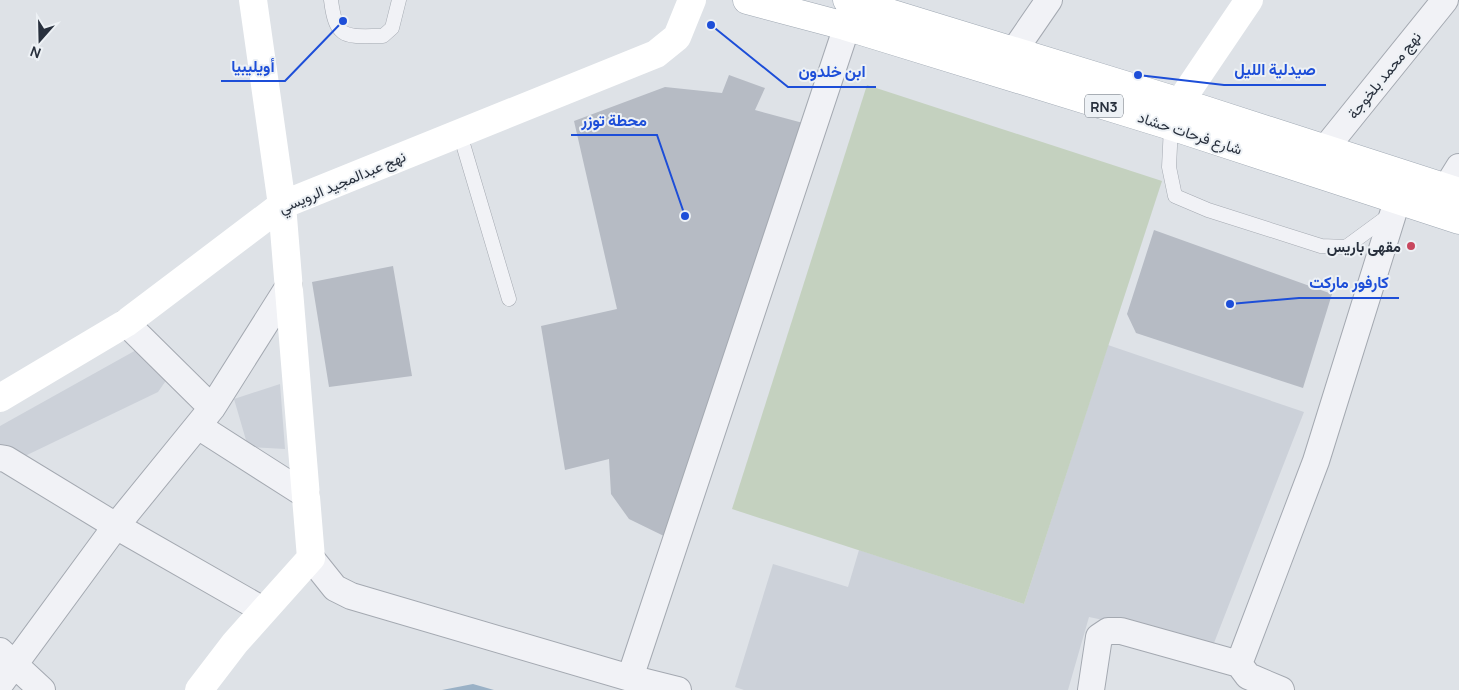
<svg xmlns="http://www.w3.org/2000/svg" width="1459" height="690" font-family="Manrope,Vazirmatn,sans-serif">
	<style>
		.built { fill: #ccd1d9 }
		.green { fill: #c4d1bf }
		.water { fill: #9ab1c6 }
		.building { fill: #b6bbc4 }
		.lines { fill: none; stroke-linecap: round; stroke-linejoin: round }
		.lane-casing { stroke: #a4a9b1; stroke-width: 15 }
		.street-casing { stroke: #a4a9b1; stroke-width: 28 }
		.primary-casing { stroke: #9ea7b2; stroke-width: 29 }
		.lane { stroke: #f1f2f6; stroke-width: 14 }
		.street { stroke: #f1f2f6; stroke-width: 26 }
		.secondary { stroke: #fff; stroke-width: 28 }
		.primary { stroke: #fff; stroke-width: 28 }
		.poi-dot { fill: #c8475e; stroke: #edf1f5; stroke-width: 2 }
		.labels { text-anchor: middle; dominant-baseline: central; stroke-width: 4; stroke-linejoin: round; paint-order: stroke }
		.shield { fill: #edf1f5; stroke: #636a74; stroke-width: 1 }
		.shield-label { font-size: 14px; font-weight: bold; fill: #28303d }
		.street-label { font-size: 15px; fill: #28303d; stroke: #edf1f5 }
		.poi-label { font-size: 15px; font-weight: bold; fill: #28303d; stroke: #edf1f5; text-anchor: end }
		.leader { fill: none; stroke: #1d4ed8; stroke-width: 2 }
		.callout-dot { fill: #1d4ed8; stroke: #edf1f5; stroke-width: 2 }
		.callout-label { font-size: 16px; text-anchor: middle; font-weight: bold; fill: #1d4ed8; stroke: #edf1f5; stroke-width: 4; stroke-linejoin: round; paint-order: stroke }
	</style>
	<rect width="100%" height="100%" fill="#dee2e7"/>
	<path class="built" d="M147 344 172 372 158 392 0 468V426Z
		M1108 345 1304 412 1214 643 1089 617 1068 690H744L735 687 773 564 848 587 859 550 1024 604Z
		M280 384 285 449 248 447 234 399Z"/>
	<path class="green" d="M867 85 1162 181 1024 604 732 509Z"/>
	<path class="water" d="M473 684 494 690H442Z"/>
	<path class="building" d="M729 75 765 88 755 110 803 123 670 539 629 519 611 494 609 459 565 470 541 326 617 309 574 121 665 87 722 93Z
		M1154 230 1332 294 1303 388 1136 333 1127 314Z
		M393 266 412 376 329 387 312 282Z"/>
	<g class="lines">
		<g class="lane-casing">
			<path id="lane" d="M331 0C336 41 346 36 383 36L392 28 399 0
				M1171 126 1169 167 1175 196 1208 210 1321 246 1346 247 1391 214
				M460 134 509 299"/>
		</g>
		<g class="street-casing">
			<path id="street" d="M1005 69 1014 51 1049 0
				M1324 150 1445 0
				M126 323 212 408
				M198 426 306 495
				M0 458 6 459 116 526 263 610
				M311 558 335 588 351 596 630 678 678 690
				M0 651 42 690
				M1239 664 1316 461 1397 201 1405 196 1446 188 1459 167
				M630 678 854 5
				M0 684 116 526 212 408 289 286
				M1091 690 1099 637 1108 631H1121L1239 664 1248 676 1281 690"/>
		</g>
		<g class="primary-casing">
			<path id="primary" d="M747 0 845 26 1171 126 1459 220
				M847 0 1180 102 1459 192"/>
		</g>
		<use href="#lane" class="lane"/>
		<use href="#street" class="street"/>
		<path class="secondary" d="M1172 124 1180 102 1249 0
			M0 398 126 323 282 205 656 54 677 37 692 0
			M199 690 235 643 311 558 282 205 253 0"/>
		<use href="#primary" class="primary"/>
	</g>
	<circle class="poi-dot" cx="1411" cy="246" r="5"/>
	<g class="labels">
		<rect class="shield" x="1085" y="94.5" width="38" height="23" rx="4"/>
		<g class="shield-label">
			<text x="1104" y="106">RN3</text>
		</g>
		<g class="street-label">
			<text transform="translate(1384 75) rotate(-51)">نهج محمد بلخوجة</text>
			<text transform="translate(1190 133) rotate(18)">شارع فرحات حشاد</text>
			<text transform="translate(342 182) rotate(-23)">نهج عبدالمجيد الرويسي</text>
		</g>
		<g class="poi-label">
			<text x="1401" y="246">مقهى باريس</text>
		</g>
	</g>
	<path class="leader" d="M343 21L285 81H221M1138 75L1224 85H1326M711 25L788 87H876M685 216L657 135H571M1230 304L1299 298H1399"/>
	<g class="callout-dot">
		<circle cx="343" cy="21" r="5"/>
		<circle cx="1138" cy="75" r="5"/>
		<circle cx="711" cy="25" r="5"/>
		<circle cx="685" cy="216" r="5"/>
		<circle cx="1230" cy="304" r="5"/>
	</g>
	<g class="callout-label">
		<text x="253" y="72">أويليبيا</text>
		<text x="1275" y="75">صيدلية الليل</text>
		<text x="832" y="77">ابن خلدون</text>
		<text x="614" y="126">محطة توزر</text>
		<text x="1349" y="288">كارفور ماركت</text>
	</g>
	<g transform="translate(40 40) rotate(200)" stroke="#edf1f5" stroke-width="4" paint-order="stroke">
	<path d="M0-4L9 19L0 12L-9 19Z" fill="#28303d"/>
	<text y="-8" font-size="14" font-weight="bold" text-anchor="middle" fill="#28303d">N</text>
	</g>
</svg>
